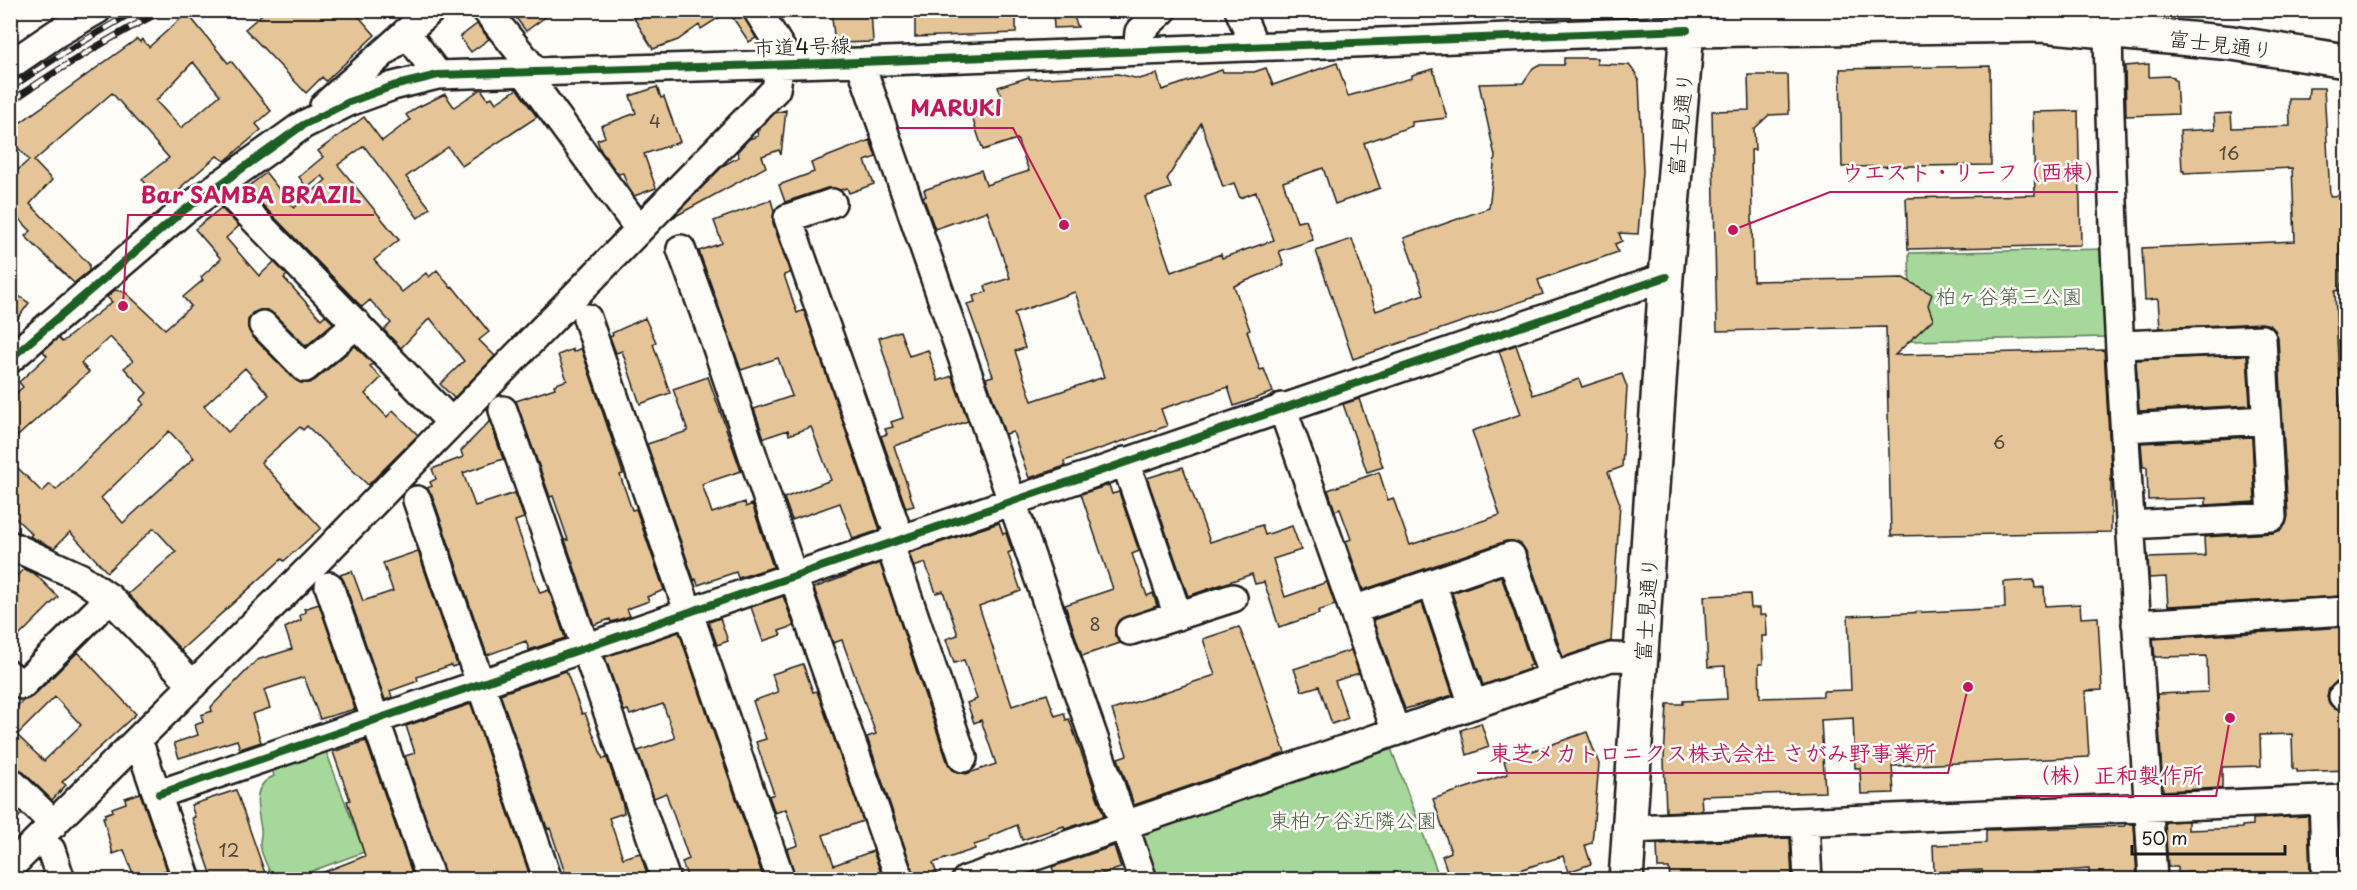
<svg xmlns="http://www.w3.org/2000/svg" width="2357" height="890" font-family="'Playpen Sans','Klee One',sans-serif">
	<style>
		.green { fill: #a5d89a; stroke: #607a5b; stroke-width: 1.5 }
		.building { fill: #e5c597; stroke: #1c1c1c; stroke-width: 1.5; fill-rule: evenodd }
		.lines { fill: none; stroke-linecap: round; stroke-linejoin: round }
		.minor-casing { stroke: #1c1c1c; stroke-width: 32 }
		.major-casing { stroke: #1c1c1c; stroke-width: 38 }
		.minor { stroke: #fdfcf7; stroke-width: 27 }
		.major { stroke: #fdfcf7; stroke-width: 33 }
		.rail-casing { stroke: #1c1c1c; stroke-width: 7 }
		.rail { stroke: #fdfcf7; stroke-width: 4.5; stroke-dasharray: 14; stroke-linecap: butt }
		.cycleway-casing { stroke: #fdfcf7; stroke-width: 11 }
		.cycleway { stroke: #1b5e20; stroke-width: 8 }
		.labels { text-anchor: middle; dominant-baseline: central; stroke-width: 5; stroke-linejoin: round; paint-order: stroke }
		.number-label { font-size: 18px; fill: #4e463b }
		.street-label { font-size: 21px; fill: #1c1c1c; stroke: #fdfcf7 }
		.park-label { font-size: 21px; fill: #4c5e48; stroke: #fdfcf7 }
		.leader { fill: none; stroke: #c2185b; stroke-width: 2 }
		.callout-dot { fill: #c2185b; stroke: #fdfcf7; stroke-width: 2 }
		.callout-label { font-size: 22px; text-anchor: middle; font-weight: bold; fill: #c2185b; stroke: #fdfcf7; stroke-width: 5; stroke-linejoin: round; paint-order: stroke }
	</style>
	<rect width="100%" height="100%" fill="#fdfcf7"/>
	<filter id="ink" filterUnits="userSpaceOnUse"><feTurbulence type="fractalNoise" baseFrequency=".0167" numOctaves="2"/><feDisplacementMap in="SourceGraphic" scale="12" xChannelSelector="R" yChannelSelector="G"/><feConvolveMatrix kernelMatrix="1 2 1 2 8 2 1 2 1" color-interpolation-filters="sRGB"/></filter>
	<g filter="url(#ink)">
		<path class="green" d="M2106 249 2108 337 1911 341 1909 253Z
			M1389 743 1440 879H1153L1136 830Z
			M324 746 364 852 290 879H273C269 869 260 854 260 843 260 838 262 835 261 829 258 809 250 786 274 776L271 765Z"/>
		<path class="building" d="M267 10H353L375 35 326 81 322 77 306 93 245 29Z
			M510 10H555L526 31Z
			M629 10H731L701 29 699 25 678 40 653 49Z
			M831 10H871L873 42 835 43Z
			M976 10H1016V33L915 37V17L976 15Z
			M1053 10H1071L1078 27 1054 28Z
			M187 13 228 63 231 61 271 111 256 124 261 130 225 161 217 156 182 186 183 187 163 206 142 179 169 158 112 93 34 161 52 180 30 204 89 264V271L74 283 25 236 31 231 10 210V177L29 160 10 139V130L137 39 140 42 142 39 149 47ZM193 62 220 95 181 128 156 101Z
			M742 13 756 38 749 42 733 18Z
			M477 24 489 39 471 52 460 37Z
			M1564 58H1597V64L1629 65 1636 74 1639 81 1643 172 1638 234 1619 233 1622 241 1615 244 1618 252 1538 280 1543 294 1353 359 1316 251 1352 239 1376 311 1424 294 1404 238 1489 208 1495 156 1479 84 1523 83 1533 68 1538 65H1564Z
			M1337 63 1348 96 1412 78V75L1433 69 1447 118 1412 122V126L1364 143 1380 188 1335 204 1323 168 1283 182 1297 222 1306 220 1313 240 1279 251 1284 265 1234 286 1250 330 1247 331 1260 370 1264 369 1273 392 1234 406 1228 387 1161 409 1167 426 1064 461 1065 466 1029 478 1013 432 1005 434 986 378 993 376 967 304 975 302 973 296 987 292 985 286 1010 278 987 211 935 229 923 197 926 196 924 190 981 170 986 185 1029 171 1017 139 983 150 969 108 1002 97 998 87 1029 77 1030 79 1118 74 1139 79 1157 74 1162 90 1222 70 1223 72H1254L1266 68 1273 85ZM1201 123 1223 187 1234 183 1240 198 1256 192 1274 240 1222 258 1221 254 1171 272 1145 197 1171 188 1167 179ZM1075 292 1104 377 1032 401 1015 351 1025 348 1014 313Z
			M2149 64V77L2168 76 2174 77V80H2176L2178 114 2126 116 2125 66Z
			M1990 66 1991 165 1842 167 1840 69Z
			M1748 75H1788L1789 114 1769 115 1754 129 1755 150H1751L1753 281 1903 278 1932 294 1928 305 1933 319 1895 355 2104 350 2111 469V532L1891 536 1886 327 1717 331 1712 111 1749 110Z
			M657 87 661 98 664 97 680 142 644 154 656 188 634 196 628 187 623 173 618 174 601 151 597 140 605 137 601 126 636 113 630 96Z
			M2309 88H2324L2330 196 2346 195V246H2340L2341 290 2335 291 2340 405H2346V596L2168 606 2166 577 2149 578 2148 558 2205 556 2204 537 2273 533 2281 530 2286 524 2288 516 2278 338 2275 330 2270 325 2262 323 2160 328 2158 299 2145 300 2142 248 2295 241 2292 168 2184 173V171H2182L2180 131 2215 129 2214 114 2231 113 2232 128 2290 126 2289 99H2308Z
			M481 89 488 99 492 97 496 103 517 89 537 117 462 166 448 147 406 177 430 208 418 218 364 146 338 165 399 240 374 260 402 292 426 273 429 277 437 270 451 288 453 287 489 332 479 340 495 356 454 398 440 384 464 361 430 318 401 348 384 330 391 323 370 300 362 307 246 188 266 173 294 208 326 180 322 176 307 188 299 177 323 157 318 151 364 117 382 141 410 120 406 115 416 108 445 94 454 107Z
			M786 110 781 155 779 150 762 156 766 167 672 218 724 165 739 157 737 152 749 139 758 136 757 132 760 130V128L775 113Z
			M2078 111 2081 245 1908 249 1906 198 2035 195 2033 112Z
			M870 140 876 157 865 161 874 184 849 193 847 188 840 190 834 188H827L785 202 779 185 814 172 811 163Z
			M771 200 774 211 773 223 790 273 784 275 797 313 804 310 880 530 853 539 840 503 792 520 784 498 831 480 811 427 789 435 788 430 764 438 754 409 792 396 778 358 741 370 699 251 722 243 714 221Z
			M221 208 239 226 226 238 259 276 274 262 287 275 284 278 321 319 325 315 333 323 306 346 274 314 268 310H260L252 313 248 320V328L252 336 294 379 301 383H309L315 380 355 346 373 364 370 366 381 378 365 394 387 417 393 410 418 435 368 485 307 426 303 430 300 427 261 462 321 528 284 561 282 559 181 650 128 594 176 552 154 528 107 572 70 532 54 548 33 538 30 536 32 534 10 513V460L42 492 50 484 56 490 144 404 140 400 147 393 124 368 133 361 110 337 81 363 89 372 10 443V399L23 387 19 382 47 356 43 351 58 338 62 342 112 302 107 297 115 290 125 292 165 329 191 306 183 297 203 280 201 277 221 259 195 229ZM245 368 269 395 228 432 204 406ZM169 431 194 458 123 523 101 498Z
			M10 290 29 303 10 329Z
			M645 318 656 342 653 344 670 393 640 404 622 351 616 353 610 337 613 335 612 333Z
			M900 331 909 356 928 350 938 381 952 376 968 421 894 446 914 506 906 508 881 436 887 434 885 429 893 427 891 422 903 418 879 338Z
			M1516 345 1533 395 1579 379 1582 387 1622 374 1627 387 1622 467 1608 472 1620 504 1611 641 1563 657 1526 551 1521 544 1513 541H1506L1363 590 1346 541 1351 539 1340 509 1335 511 1328 490 1379 472 1388 500 1393 498 1410 545 1500 515 1472 431 1521 414 1499 351Z
			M581 348 614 446 623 474 620 475 632 510 636 509 664 590 647 597 649 601 627 609 630 616 611 622 610 619 594 625 565 540H568L553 496 550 497 516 401 555 388 554 385 567 380 558 355 573 349V352Z
			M2247 355 2250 405 2139 411 2136 360Z
			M708 377 741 471 702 484 712 513 745 502 746 507 752 504 773 567 738 578 736 572 698 585 696 579 694 580 647 444 688 431 673 389Z
			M1359 399 1383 467 1367 472 1343 404Z
			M490 421 503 459 463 473 475 506 515 493 524 518 515 521 540 593 549 590 565 638 529 650 526 641 487 655 432 495 427 488 432 486 430 482 436 479 432 469 463 457 461 451Z
			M2252 437 2255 502 2206 505V498L2148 500 2147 467H2143L2141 443Z
			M1183 467 1210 542 1262 525 1265 535 1292 526 1301 550 1273 559 1285 597 1327 582 1335 605 1318 611 1319 614 1279 627 1264 582 1255 584 1252 574 1188 596 1147 478Z
			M1109 485 1112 494 1119 492 1139 551 1132 554 1147 596 1153 593 1157 606 1119 620 1115 628V636L1120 643 1082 656 1065 605 1113 589 1081 494Z
			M999 523 1003 534 1006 533 1012 551 1008 553 1021 591 979 606 1012 706 1047 694 1055 716 1064 713 1066 720 1069 719 1104 816 1065 829 1064 826 1022 840 1017 825 989 837 990 840 974 845 975 849 933 863 937 874 922 879 920 876 915 877 867 737 876 734 842 640 833 643 814 588 880 563 948 764 953 770 966 774 996 764 981 720 974 723 967 703 977 699 964 660 954 663 946 639 958 635 943 591 936 593 926 565 925 563 914 567 909 553Z
			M418 551 457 665 452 667 451 665 417 677 418 681 390 691 392 697 385 700 344 581 340 575 352 571 363 601 393 591 383 563Z
			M24 569 35 574 58 597 10 645V582Z
			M1501 576 1532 665 1528 666 1529 669 1483 685 1452 593Z
			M2034 580 2035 588 2044 587 2045 606 2080 604 2081 618 2098 617 2102 690 2085 691 2089 757 1892 766 1894 793 1861 794 1860 768H1855L1853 718 1821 720 1825 792 1701 796 1702 810 1666 812 1664 759 1667 704H1683V701L1727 699 1725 666 1708 667 1704 596 1750 594 1751 608H1760V615H1766L1767 636H1762L1763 664H1759L1760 698 1823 696V691L1851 690 1848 616 2005 608 2004 582Z
			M783 596 794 626 779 631 781 635 763 641 751 607Z
			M1422 603 1453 695 1405 709 1373 620Z
			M319 604 355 709 320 719 304 677 264 690 270 708 252 714 261 742 240 749 237 740 179 758 174 743 198 735 195 725 203 722 201 715 212 711 211 707 257 660 292 649 285 628 301 620 300 615 306 612 304 609Z
			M720 618 728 641 717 645 709 622Z
			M1239 627 1259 676 1285 753 1134 805 1118 758 1127 755 1112 710 1215 675 1203 639Z
			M2345 627 2346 680 2335 683 2329 689 2327 697 2329 703 2335 709 2346 712V770L2297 772V769H2293L2292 734 2260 735 2261 766 2222 767V788L2163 791 2157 694 2208 692 2207 656 2155 657 2153 639Z
			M679 632 763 877 755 879H688L682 862 689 859 666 793 654 798 638 751 675 738 663 704 630 715 628 710 624 711 605 657Z
			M1351 650 1359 673 1335 681 1348 718 1332 724 1319 686 1302 691 1294 669Z
			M78 652 136 714 62 782 66 785 52 800 21 770 10 766V713L24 700 33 696ZM55 697 81 725 44 761 17 735Z
			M803 664 813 692 817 691 863 821 823 835 834 865 873 851 883 879H796L787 849 798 845 786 809 775 813 769 796 774 794 756 742 766 739 753 701 778 692 772 674Z
			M566 671 582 714 585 713 603 759 607 758 623 805 624 813 609 818 623 858 640 853 649 879H567L550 828 548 829 546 825 500 694Z
			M471 704 530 876 520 879H446L405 756 415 753 406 726Z
			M1481 723 1489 747 1467 755 1461 730Z
			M1587 732 1599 764 1592 843 1585 845 1591 864 1568 872 1563 856 1492 879H1450L1442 856 1451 852 1433 799 1508 774 1504 761Z
			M366 741 414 879H306L365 856 347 801 350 800 333 752Z
			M236 790 267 879H213L192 818 195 817 191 805Z
			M140 793 167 870 135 879 124 850 113 854 103 817H105V814L113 811 112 808 126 803 125 798Z
			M10 804 22 814 10 825Z
			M2339 815H2346V874H2342Z
			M2308 816 2310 876 2285 877V879H2195V872L2178 873V867H2168L2165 822 2188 821V830L2242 828V826L2253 825V819Z
			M2125 824H2134L2137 879H2089V869L1983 877 1982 870 1934 872 1933 845 1986 843V830L2125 826Z
			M1790 838 1792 879H1670L1669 868H1658L1657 844Z
			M1114 846 1121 868 1085 879H1056L1052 867Z"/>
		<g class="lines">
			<g class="minor-casing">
				<path id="minor" d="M486 10 535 71
					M1239 10 1255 47
					M2108 30C2113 314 2136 597 2153 880
					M406 32 438 75
					M1137 51 1139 32 1163 10
					M860 62 1143 880
					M10 65 57 33 97 10
					M524 72 639 229
					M324 106 431 10
					M220 184 451 422
					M832 203 788 218 900 539
					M681 249 714 339 793 576 900 880
					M587 318 781 880
					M263 325 305 368 357 324
					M2121 345 2262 339 2272 517 2130 525
					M10 359 183 211 303 125 349 102 393 86 438 75 860 62 1687 30
					M1282 407 1396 732
					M503 410 666 880
					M2125 428 2266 420
					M1125 461 1178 616
					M417 500 548 880
					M889 542 963 758
					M10 545 80 577 110 598 193 685
					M1432 583 1473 705
					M329 586 431 880
					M1353 610 1511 556 1553 677
					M2136 624 2346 611
					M1130 631 1233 598
					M10 675 22 685 110 598
					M2343 696H2346
					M138 740 187 880
					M10 781 54 824
					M159 794 1666 277
					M2323 800 2326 880
					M1805 823 1808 880
					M1630 829 2346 799
					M51 850 61 880
					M10 867 318 560 776 89 782 50 757 10
					M966 880 1611 657 1642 658"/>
			</g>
			<g class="major-casing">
				<path id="major" d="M1626 880 1666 277 1687 30 2042 25 2232 43 2346 61"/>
			</g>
			<use href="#minor" class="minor"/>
			<use href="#major" class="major"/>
			<g class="rail-casing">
				<path id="rail" d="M10 88 57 57 136 10
					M10 102C60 68 110 37 164 10"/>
			</g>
			<use href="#rail" class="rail"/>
			<g class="cycleway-casing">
				<path id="cycleway" d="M10 359 183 211 303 125 349 102 393 86 438 75 860 62 1687 30
					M159 794 1666 277"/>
			</g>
			<use href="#cycleway" class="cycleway"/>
		</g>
	</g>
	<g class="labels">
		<g class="number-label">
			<text x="655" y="120">4</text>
			<text x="2229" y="152">16</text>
			<text x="1999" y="441">6</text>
			<text x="1095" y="623">8</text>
			<text x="229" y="849">12</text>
		</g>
		<g class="street-label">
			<text transform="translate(2221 43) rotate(7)">富士見通り</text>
			<text transform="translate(802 45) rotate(-2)">市道4号線</text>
			<text transform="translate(1679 124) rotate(-85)">富士見通り</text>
			<text transform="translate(1645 609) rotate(-86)">富士見通り</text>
		</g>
		<g class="park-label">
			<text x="2009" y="295">柏ヶ谷第三公園</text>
			<text x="1353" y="819">東柏ケ谷近隣公園</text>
		</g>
	</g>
	<path class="leader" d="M1064 225L1013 128H898M1733 230L1830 192H2118M123 306L128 215H374M1968 687L1948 773H1477M2230 718L2216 796H2016"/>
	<g class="callout-dot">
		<circle cx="1064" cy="225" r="6"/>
		<circle cx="1733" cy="230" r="6"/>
		<circle cx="123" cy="306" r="6"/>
		<circle cx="1968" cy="687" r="6"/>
		<circle cx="2230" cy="718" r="6"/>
	</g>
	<g class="callout-label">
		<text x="956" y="116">MARUKI</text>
		<text x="1974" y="180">ウエスト・リーフ（西棟）</text>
		<text x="251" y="203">Bar SAMBA BRAZIL</text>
		<text x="1713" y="761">東芝メカトロニクス株式会社 さがみ野事業所</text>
		<text x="2116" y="783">（株）正和製作所</text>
	</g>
	<rect width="2357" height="890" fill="none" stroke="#fdfcf7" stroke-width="36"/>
	<rect x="18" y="18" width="2321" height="854" fill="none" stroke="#1c1c1c" stroke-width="2" filter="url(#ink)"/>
	<path d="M2132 845v9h153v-9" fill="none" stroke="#1c1c1c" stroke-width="3"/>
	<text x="2141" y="845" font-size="18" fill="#1c1c1c" stroke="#fdfcf7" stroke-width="4.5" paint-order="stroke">50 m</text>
</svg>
